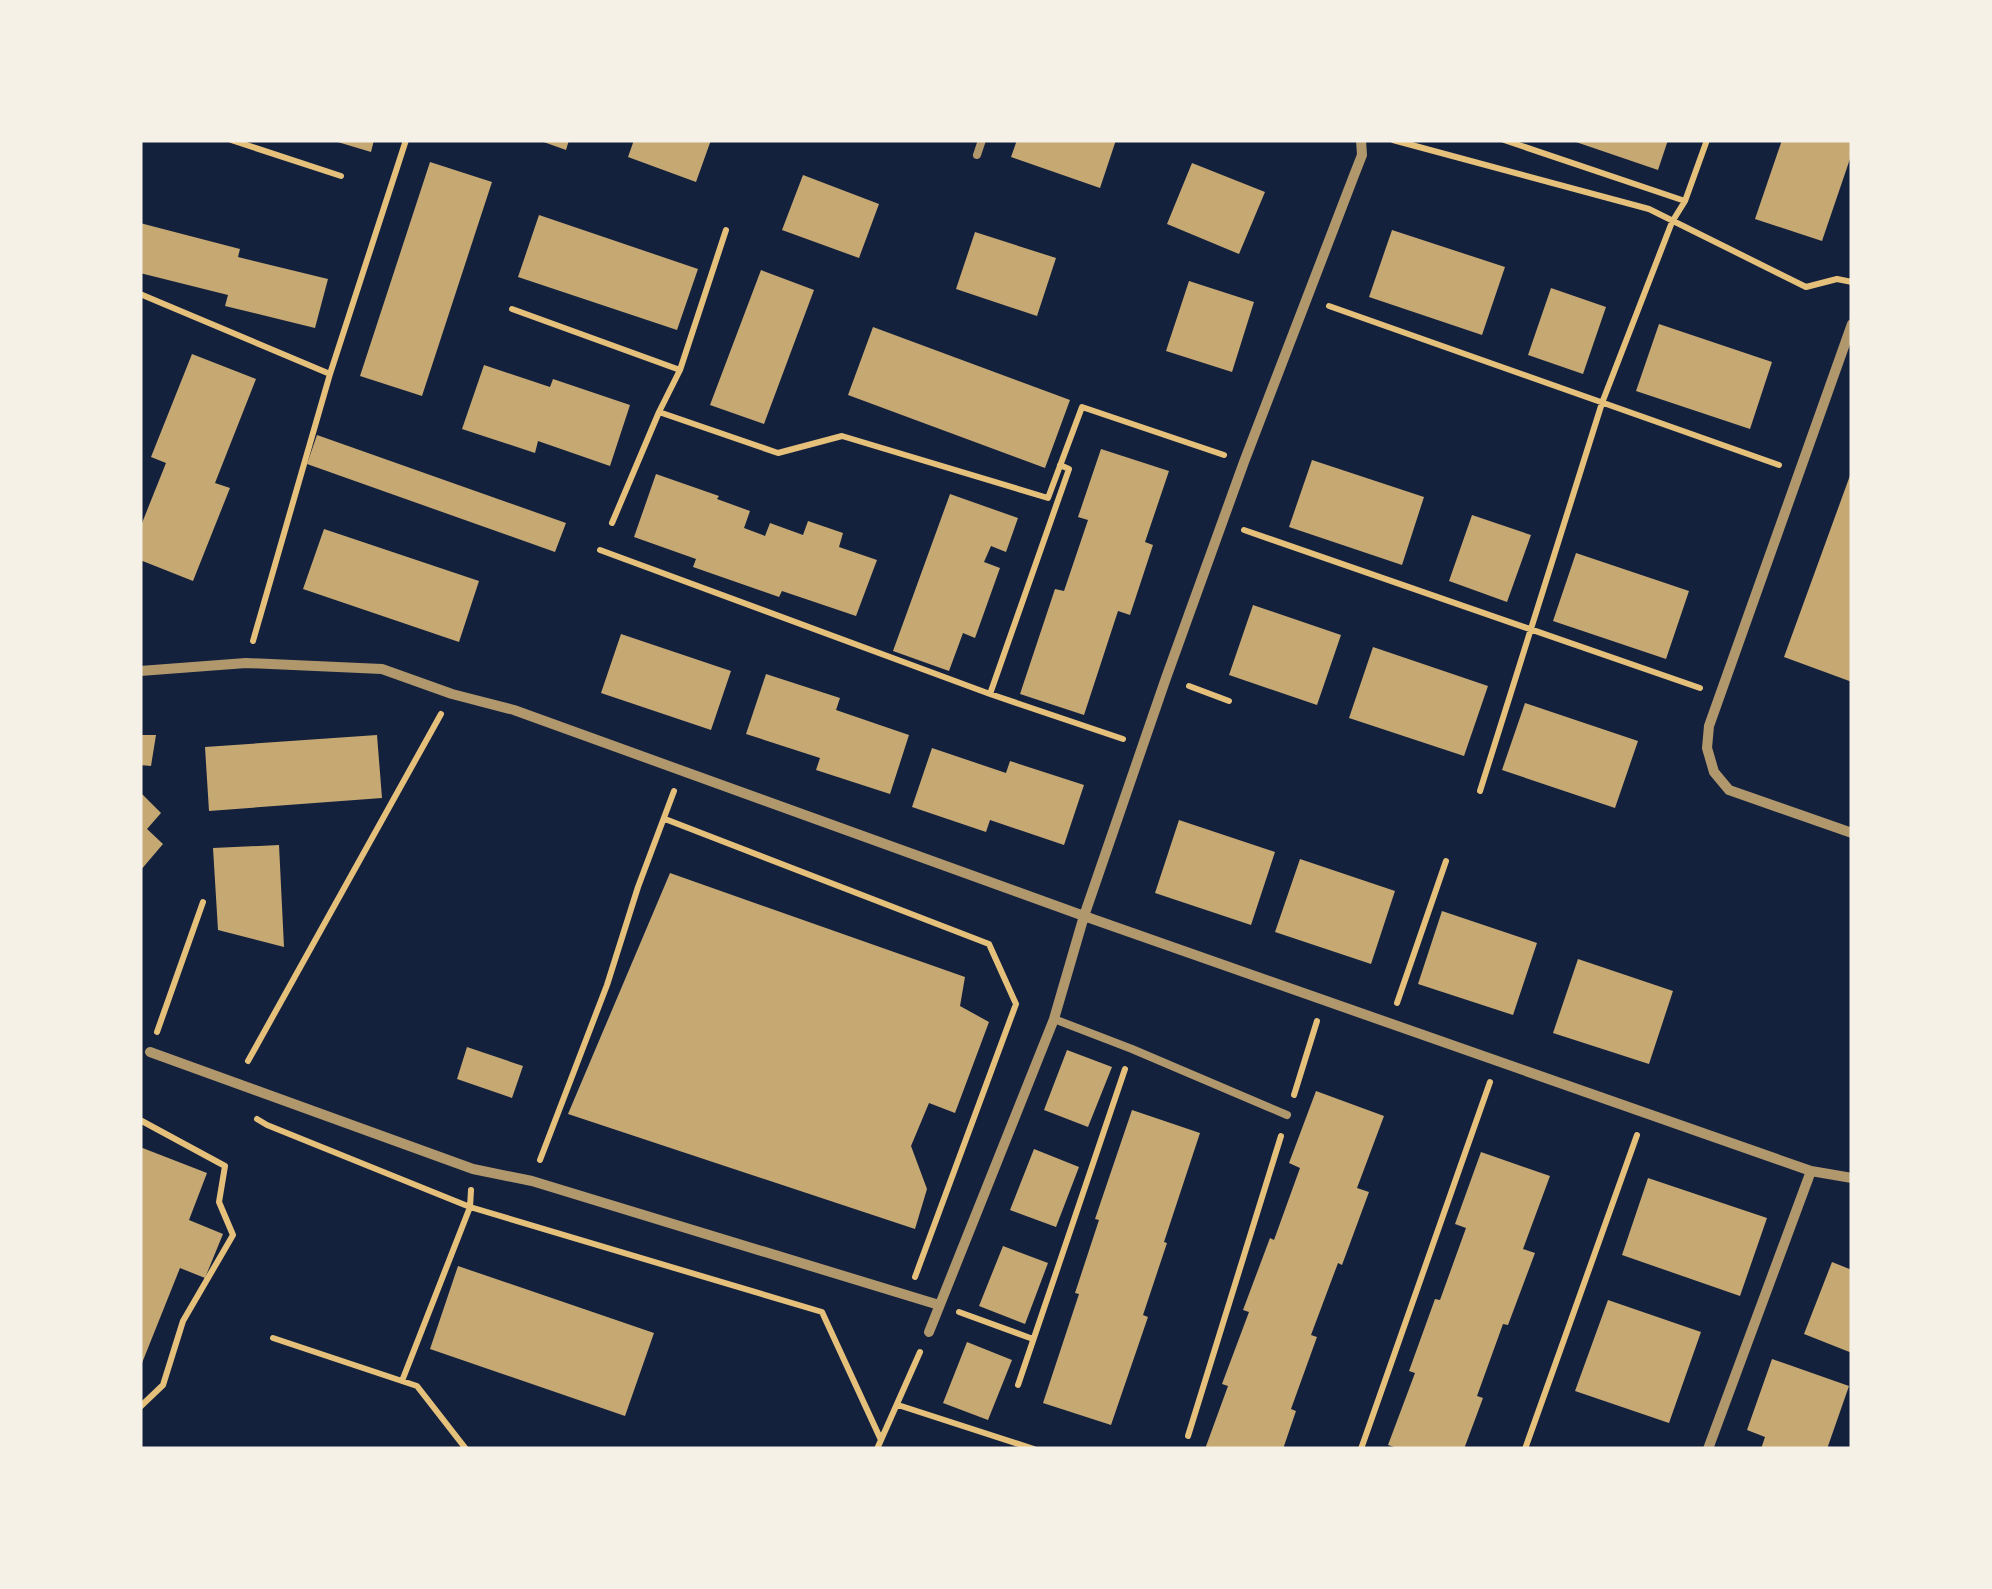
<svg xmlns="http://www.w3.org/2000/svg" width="1992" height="1589" font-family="Mulish,sans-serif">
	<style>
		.building { fill: #c6a872 }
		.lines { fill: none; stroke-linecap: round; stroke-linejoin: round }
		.path { stroke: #e5c07b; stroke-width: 6 }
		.service { stroke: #b1986c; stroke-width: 8 }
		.minor { stroke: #b1986c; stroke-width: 10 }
	</style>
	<rect width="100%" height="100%" fill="#14213d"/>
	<path class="building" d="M331 140H374L371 152Z
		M538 140H569L566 150Z
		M634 140H711L696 182 628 157Z
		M1017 140H1116L1100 188 1011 157Z
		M1570 140H1668L1658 170Z
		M1782 140H1852V153L1822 241 1755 219Z
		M430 162 492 182 422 396 360 376Z
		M1192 163 1265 192 1239 254 1167 224Z
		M803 175 879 204 859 258 782 230Z
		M539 215 698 269 677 330 518 277Z
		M140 223 240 249 238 257 328 279 315 328 225 306 228 295 140 273Z
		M1392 230 1505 267 1482 335 1369 297Z
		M975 232 1056 258 1037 316 956 289Z
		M761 270 814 290 764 424 710 405Z
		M1189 281 1254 302 1232 372 1166 351Z
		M1551 288 1606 307 1583 374 1528 355Z
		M1659 324 1772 362 1750 429 1636 391Z
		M873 327 1070 400 1045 468 848 395Z
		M192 354 256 379 215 483 230 488 193 581 140 560V528L166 463 151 457Z
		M484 365 550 387 553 379 630 405 610 466 538 441 535 453 462 429Z
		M317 435 566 523 555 552 307 464Z
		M1101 449 1169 471 1145 542 1153 545 1130 615 1118 611 1084 715 1020 694 1055 589 1064 591 1088 520 1078 517Z
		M1312 460 1424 497 1402 565 1289 527Z
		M1852 470V682L1784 657Z
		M656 474 719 496 717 499 750 511 744 528 765 536 770 523 803 535 808 521 843 533 839 547 877 560 856 616 782 591 779 597 693 567 696 559 634 537Z
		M950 494 1018 518 1006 552 991 546 984 562 1000 568 975 638 963 633 949 671 893 651Z
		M1472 515 1531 535 1507 602 1449 581Z
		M324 529 479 581 459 642 303 589Z
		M1576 553 1689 591 1666 659 1553 621Z
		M1253 605 1341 635 1317 705 1229 675Z
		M621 634 731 671 711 730 601 693Z
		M1373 647 1488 686 1464 756 1349 718Z
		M766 674 840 698 836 710 909 735 890 794 816 770 820 758 746 734Z
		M1525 703 1638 741 1615 808 1502 770Z
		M140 735H156L151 766 140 765Z
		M377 735 382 798 209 811 205 747Z
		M932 748 1006 773 1010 761 1084 785 1064 845 990 820 986 832 912 807Z
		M140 792 161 813 147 829 163 844 140 871Z
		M1179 820 1275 852 1251 925 1155 893Z
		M279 845 284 947 218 930 213 848Z
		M1300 859 1395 891 1371 964 1275 932Z
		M670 873 965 977 960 1006 989 1022 955 1113 929 1103 911 1146 927 1189 915 1229 568 1114Z
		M1442 911 1537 943 1513 1015 1418 984Z
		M1578 959 1673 991 1649 1064 1553 1033Z
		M467 1047 523 1066 512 1098 457 1079Z
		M1067 1050 1112 1067 1088 1127 1044 1110Z
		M1316 1091 1384 1116 1357 1188 1369 1192 1342 1265 1338 1263 1311 1335 1317 1337 1291 1409 1296 1411 1283 1449H1205L1228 1386 1222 1384 1249 1312 1243 1310 1270 1238 1274 1240 1300 1168 1289 1163Z
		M1132 1110 1200 1133 1164 1242 1167 1243 1143 1315 1148 1317 1111 1425 1043 1403 1079 1294 1075 1293 1099 1220 1095 1219Z
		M140 1147 207 1173 189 1220 223 1234 205 1278 180 1268 140 1368Z
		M1034 1149 1079 1167 1056 1227 1010 1210Z
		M1481 1152 1550 1176 1523 1249 1535 1253 1508 1325 1503 1324 1477 1396 1483 1398 1464 1449H1393L1394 1447 1388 1445 1415 1373 1409 1371 1435 1299 1440 1300 1466 1228 1455 1224Z
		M1648 1178 1767 1218 1740 1296 1622 1255Z
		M1003 1246 1048 1263 1025 1324 979 1306Z
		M1832 1262 1852 1270V1353L1804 1334Z
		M458 1266 654 1333 625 1416 430 1349Z
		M1608 1300 1701 1332 1669 1423 1575 1391Z
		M967 1342 1012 1360 988 1420 943 1403Z
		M1772 1359 1849 1386 1827 1449H1761L1765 1437 1747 1430Z"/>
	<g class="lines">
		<path class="path" d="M231 140 341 176
			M1393 140 1649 209 1806 287 1837 279 1852 282
			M1504 140 1685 201 1707 140
			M140 294 330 374
			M1329 306 1779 465
			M512 309 680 370 659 412
			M680 370 726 230
			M612 523 659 412 778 453 842 436 1048 498 1082 407 1224 455
			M1244 530 1700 688
			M600 550 990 694 1123 739
			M253 641 330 374 406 140
			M1189 686 1229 701
			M990 694 1069 469 1060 465
			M1480 791 1602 403 1672 222 1685 201
			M665 819 989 944 1016 1004 915 1277
			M1397 1003 1446 861
			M157 1032 203 902
			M248 1061 441 714
			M1294 1095 1317 1021
			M257 1119 267 1125 470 1207 822 1312 881 1440 877 1449
			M140 1120 225 1166 219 1202 233 1235 183 1321 163 1385 140 1407
			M540 1160 607 985 638 887 674 791
			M959 1312 1033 1339
			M273 1338 417 1386 466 1449
			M402 1381 470 1207 471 1190
			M1018 1385 1125 1069
			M898 1405 1034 1449
			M1188 1436 1281 1136
			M881 1440 920 1352
			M1361 1449 1490 1082
			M1525 1449 1637 1135"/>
		<path class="service" d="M977 155 982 140
			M1054 1019 1132 1049 1287 1115"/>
		<path class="minor" d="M1852 324 1709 726 1707 748 1714 772 1729 790 1852 833
			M140 671 246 663 382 669 452 694 514 710 1084 916 1811 1171 1852 1178
			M150 1052 473 1169 532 1181 939 1305
			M929 1332 1054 1019 1084 916 1166 678 1244 462 1353 178 1362 155 1361 140
			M1708 1449 1811 1171"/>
	</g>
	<rect width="1992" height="1589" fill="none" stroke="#f6f1e7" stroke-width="285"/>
</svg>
